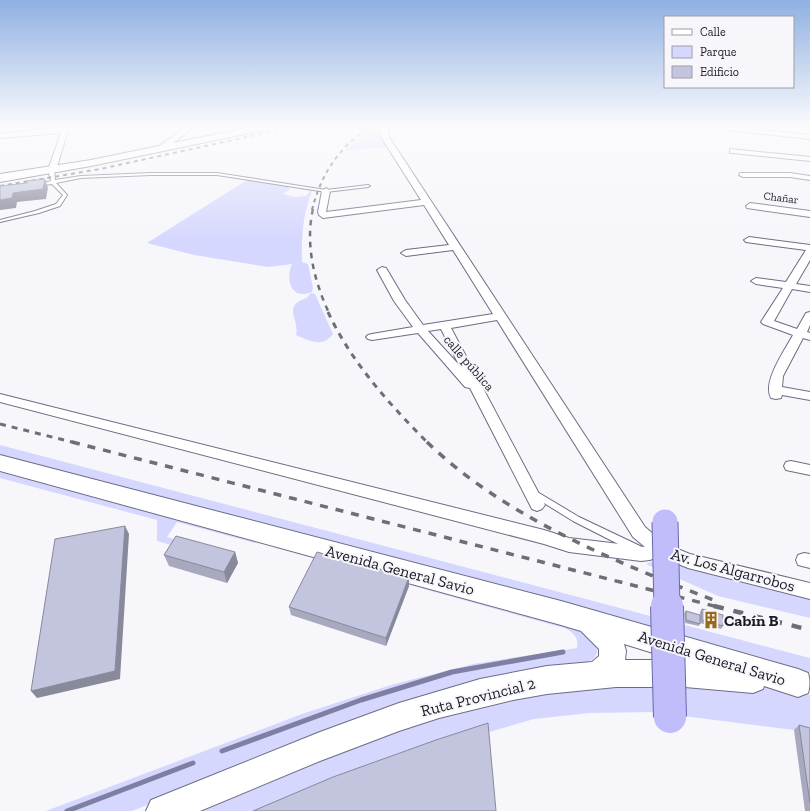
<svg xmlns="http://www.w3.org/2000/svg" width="810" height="811" font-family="'Zilla Slab',serif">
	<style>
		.green { fill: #d6d7fe }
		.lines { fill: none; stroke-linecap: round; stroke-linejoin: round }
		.stream { stroke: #7f7fa3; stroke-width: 5 }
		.service-casing { stroke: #6c6d84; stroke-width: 2 }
		.minor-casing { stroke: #6c6d84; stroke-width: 2 }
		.secondary-casing { stroke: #6c6d84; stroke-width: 2 }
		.service { fill: #fff; fill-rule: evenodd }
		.minor { fill: #fff; fill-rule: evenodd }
		.secondary { fill: #fff; fill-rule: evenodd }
		.rail-far4 { stroke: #6e6e76; stroke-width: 2; stroke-dasharray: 4 4; stroke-linecap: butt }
		.rail-far3 { stroke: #6e6e76; stroke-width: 2.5; stroke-dasharray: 5.5 5.5; stroke-linecap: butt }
		.rail-far2 { stroke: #6e6e76; stroke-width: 3; stroke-dasharray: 6 6; stroke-linecap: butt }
		.rail-far1 { stroke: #6e6e76; stroke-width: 3.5; stroke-dasharray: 8 8; stroke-linecap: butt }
		.rail { stroke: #6e6e76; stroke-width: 4.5; stroke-dasharray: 10 10; stroke-linecap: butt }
		.primary-bridge-far1-casing { stroke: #6b67ad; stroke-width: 27; stroke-linecap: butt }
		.primary-bridge-casing { stroke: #6b67ad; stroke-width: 34; stroke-linecap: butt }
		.primary-bridge-far1 { stroke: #c1bdfa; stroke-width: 25 }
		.primary-bridge { stroke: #c1bdfa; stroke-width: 32 }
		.wall { fill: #a8a9be }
		.shaded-wall { fill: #88899b }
		.building { fill: #c3c4dd; stroke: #88899b }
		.labels { text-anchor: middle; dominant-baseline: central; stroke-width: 4; stroke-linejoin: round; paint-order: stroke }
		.far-street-label { font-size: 11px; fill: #1a1a24; stroke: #f6f6fb }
		.street-label { font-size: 13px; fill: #1a1a24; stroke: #f6f6fb }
		.near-street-label { font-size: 16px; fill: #1a1a24; stroke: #f6f6fb }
		.near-poi-label { font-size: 16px; font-weight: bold; fill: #1a1a24; stroke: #f6f6fb; text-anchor: start }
	</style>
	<rect width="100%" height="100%" fill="#f6f6fb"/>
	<path class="green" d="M270 127H280L55 174V171Z
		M374 127 387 147 345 151 360 136Z
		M247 180 288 187 290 189 283 194 295 197 306 196 310 191H312C303 215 301 237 302 262L308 264 313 288 312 292C291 301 285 279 292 264L268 267 194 255 147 243Z
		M311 293 315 294 333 334C323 348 309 341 296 335 300 319 281 306 307 298L308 296Z
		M0 445 810 658V673L0 455Z
		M0 470 258 539 255 543 177 522 167 537 184 542 181 548 157 541V520L0 478Z
		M279 545 575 625C589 638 611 649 586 664L308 741 132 811H46L302 714 391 685 473 664 577 648C579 637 573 632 564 628L277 548Z
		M659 559 810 596V618L718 596 646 564Z
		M590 684 756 685 810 695V735L794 730 652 712 589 713 534 719 486 733 276 811H191L383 732 475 703Z"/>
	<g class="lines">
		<path class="stream" d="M222 751 361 700 452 672 563 652
			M67 811 193 763"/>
		<g class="service-casing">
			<path id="service" d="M50 169 54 170 55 180 81 176 151 173H217L326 190 368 185 370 186 368 187 326 192 217 175H151L81 178 56 183 67 195 60 206 39 213 0 222V220L35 211 56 204 63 195 52 184 37 186 35 185 51 181 49 174Z
				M534 490 579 517 640 546 641 549 640 552 637 553 634 552 573 521 531 495 530 493 531 491Z"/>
		</g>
		<g class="minor-casing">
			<path id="minor" d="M63 127H69L56 170 52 172 48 170 61 133 0 138V134Z
				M186 127H193L165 150H159V146Z
				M384 127H390L388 130 389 137 645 527 665 544 690 554 810 583V599L688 568 659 556 650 560 641 561 569 552 544 544 0 402V394L544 530 569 538 645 547 633 537 497 320 451 328 545 505 542 509 537 511 532 509 470 388 465 387 418 333 372 340 368 339 366 337 368 335 372 334 413 327 394 301 377 270 382 267 386 268 405 300 423 325 493 314 453 250 406 256 401 253 406 250 449 245 424 205 323 218 319 215 318 212 322 191 326 188 330 191 326 212 421 200 381 137 380 130ZM441 329 459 365 428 331Z
				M730 127 810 135V139L728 130 726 129Z
				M730 149 810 157V161L733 153H730Z
				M740 173H790L810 176V180L790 177H743L739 175Z
				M750 203 810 211V217L747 208 746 206Z
				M749 237 810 245V260L796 284 810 286V292L792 289 774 321 797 329 806 313 810 312V325L807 332 810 333V340L803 338 783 376 782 387 810 392V400L782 395 781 398 776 399 771 398C762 382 785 350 793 335L763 324 761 322 783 288 756 284 751 281 756 278 786 282 806 250 746 242 744 240Z
				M791 461 810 465V475L786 470 784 466 786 462Z
				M804 553 810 554V568L798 565 796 560 798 555Z"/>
		</g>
		<g class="secondary-casing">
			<path id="secondary" d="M251 127H269L264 130 91 166 0 182V174L91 160Z
				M0 455 561 601 798 669 808 673C810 680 810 686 808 693L798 697 764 686 763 689 753 693 685 687H616L547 694 513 700 439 718 399 731 320 761 200 811H146L151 800 320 732 399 703 480 679 547 666 592 662 599 656V649L581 631 561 625 0 471ZM624 644 676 660H625L626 651Z"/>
		</g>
		<use href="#service" class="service"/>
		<use href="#minor" class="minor"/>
		<use href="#secondary" class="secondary"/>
		<path class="rail-far4" d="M0 186 100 169 293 127
			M312 210C321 174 339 147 370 127"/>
		<path class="rail-far3" d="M313 209C305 244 314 281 329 313"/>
		<path class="rail-far2" d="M328 312C351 362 390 405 428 443
			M0 424 76 443"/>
		<path class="rail-far1" d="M72 442 718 607
			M427 442C504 517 618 563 716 601"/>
		<path class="rail" d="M714 606 810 630"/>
		<g class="primary-bridge-far1-casing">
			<path id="primary-bridge-far1" d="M665 522 667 607"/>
		</g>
		<g class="primary-bridge-casing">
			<path id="primary-bridge" d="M667 606 670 717"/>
		</g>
		<use href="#primary-bridge-far1" class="primary-bridge-far1"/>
		<use href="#primary-bridge" class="primary-bridge"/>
	</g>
	<path class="wall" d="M235 552 238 563 227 583 169 566 164 555Z
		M409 577V586L386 646 291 615 289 607Z
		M702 609 723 626 721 629 700 623 699 626 685 623 684 614 686 611 700 617V612Z
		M799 725 810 728V811H805L794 730Z"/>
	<path class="shaded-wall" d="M45 179 48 188 46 199 17 202 16 208 0 210V200L13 193Z
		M125 526 129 534 120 679 37 698 31 691Z
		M235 552 238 563 227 583 224 572Z
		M409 577V586L386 646V638Z"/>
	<path class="building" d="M45 179 43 189 13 193 12 198 0 200V186L27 183V181Z
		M125 526 115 671 31 691 55 539Z
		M176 536 235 552 224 572 164 555Z
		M317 552 409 577 386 638 289 607Z
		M702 609 723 615V626L702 620Z
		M686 611 700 615V624L686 620Z
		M488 723 496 811H253L333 777 436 740Z
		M799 725 810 728V803Z"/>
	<linearGradient id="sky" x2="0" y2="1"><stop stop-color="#8fb0e2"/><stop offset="0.53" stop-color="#fbfbfd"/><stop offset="1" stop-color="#fbfbfd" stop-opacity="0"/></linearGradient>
	<rect width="810" height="240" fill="url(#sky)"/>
	<defs>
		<g id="building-bare" transform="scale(1.38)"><path d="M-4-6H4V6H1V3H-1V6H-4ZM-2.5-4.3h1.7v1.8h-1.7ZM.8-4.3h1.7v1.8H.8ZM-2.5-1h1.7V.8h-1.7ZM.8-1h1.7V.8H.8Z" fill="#9a6a1c" stroke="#f6f6fb" stroke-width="2.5" paint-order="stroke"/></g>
	</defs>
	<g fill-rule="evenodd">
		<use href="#building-bare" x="711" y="620"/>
	</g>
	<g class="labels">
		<g class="far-street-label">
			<text transform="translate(781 198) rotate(7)">Chañar</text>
		</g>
		<g class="street-label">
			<text transform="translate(469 363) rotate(49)">calle pública</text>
		</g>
		<g class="near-street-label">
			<text transform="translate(400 570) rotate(15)">Avenida General Savio</text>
			<text transform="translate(733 570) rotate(15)">Av. Los Algarrobos</text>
			<text transform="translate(712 658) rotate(17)">Avenida General Savio</text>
			<text transform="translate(478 697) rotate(-14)">Ruta Provincial 2</text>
		</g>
		<g class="near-poi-label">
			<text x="724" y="620">Cabín B</text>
		</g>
	</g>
	<rect x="664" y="16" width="130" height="72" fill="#f6f6fb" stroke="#9e9ea5"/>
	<rect x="672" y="29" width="20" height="6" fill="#ffffff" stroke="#9e9ea5"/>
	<text x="700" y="36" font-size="12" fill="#1a1a24">Calle</text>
	<rect x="672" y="46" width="20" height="12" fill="#d6d7fe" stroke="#9e9ea5"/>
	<text x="700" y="56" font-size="12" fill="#1a1a24">Parque</text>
	<rect x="672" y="66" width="20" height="12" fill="#c3c4dd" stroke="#9e9ea5"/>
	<text x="700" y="76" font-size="12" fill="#1a1a24">Edificio</text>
</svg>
